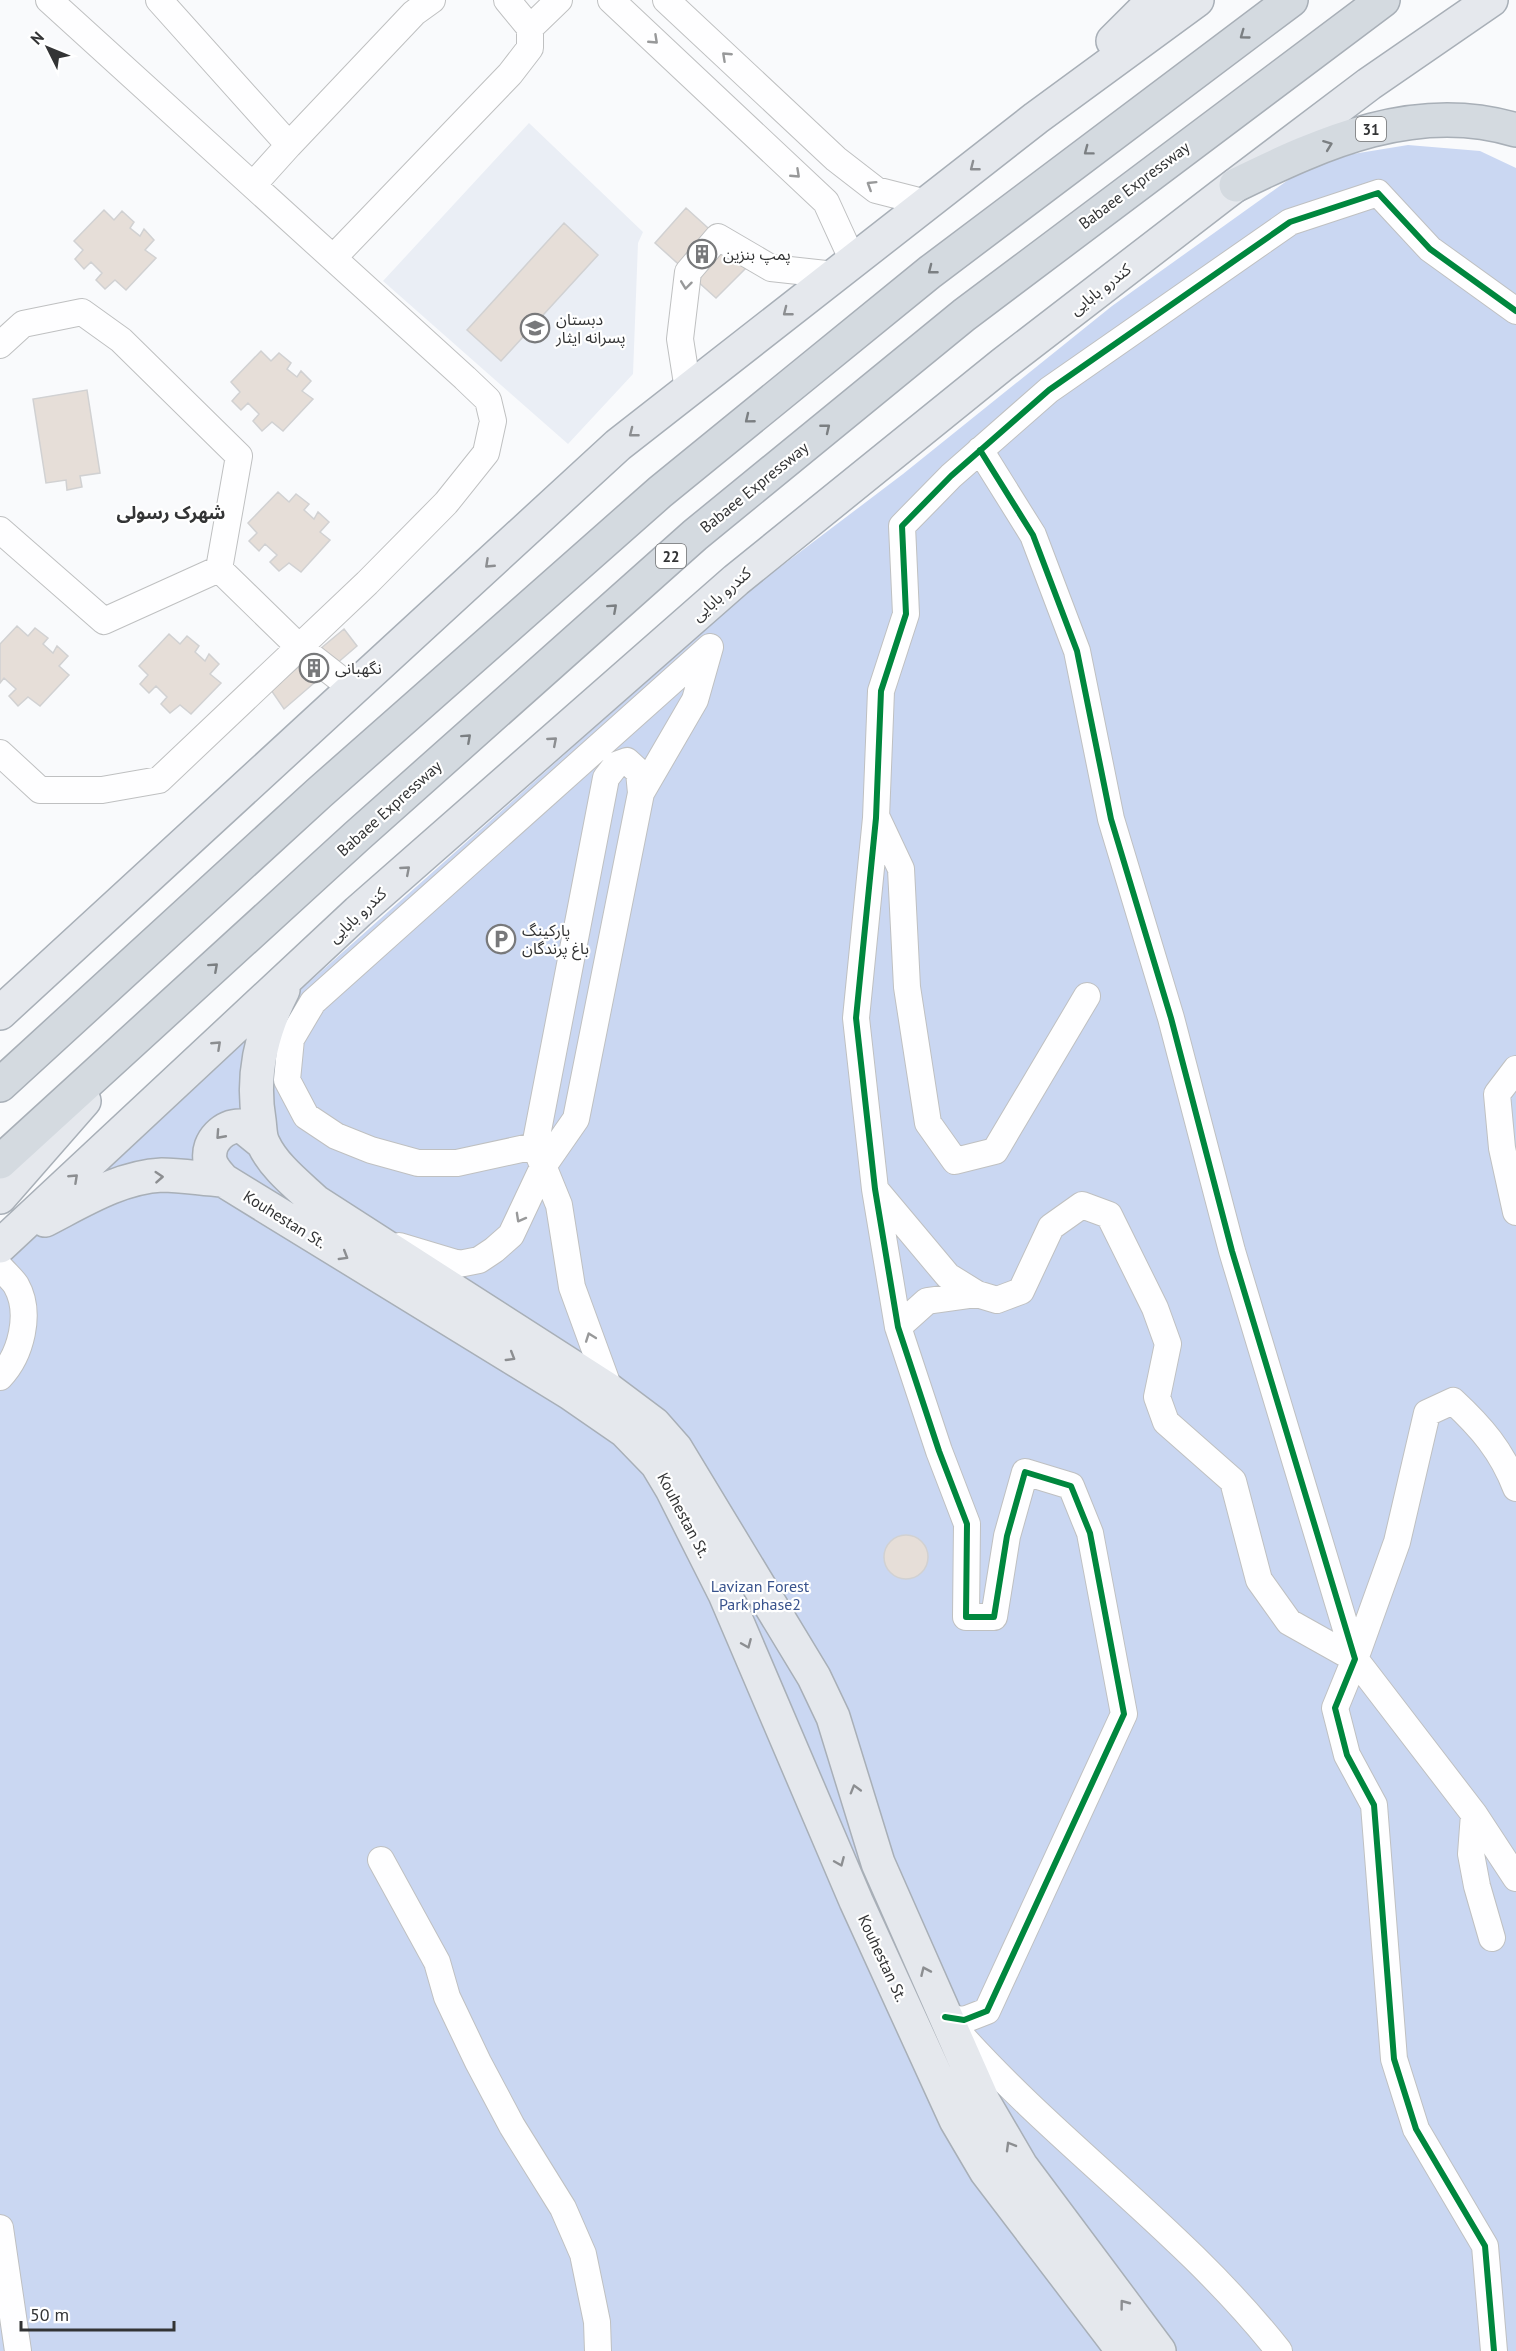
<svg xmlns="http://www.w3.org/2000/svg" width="1516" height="2351" font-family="'PT Sans','Noto Sans Arabic',sans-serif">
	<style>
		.built { fill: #eaeef5 }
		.forest { fill: #cad7f2 }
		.building { fill: #e6ded8; stroke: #d1d1d2; stroke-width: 1.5 }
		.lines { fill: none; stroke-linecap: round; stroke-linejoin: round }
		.minor-casing { stroke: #bfc0c1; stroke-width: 28 }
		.major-casing { stroke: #a8afb7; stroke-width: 36 }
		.highway-casing { stroke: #a8afb7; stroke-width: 36 }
		.minor { stroke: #fefeff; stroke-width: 26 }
		.major { stroke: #e5e8ed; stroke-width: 33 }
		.highway { stroke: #d4dae0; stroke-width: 33 }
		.cycleway-casing { stroke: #fff; stroke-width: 10 }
		.cycleway { stroke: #00873e; stroke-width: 6 }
		.oneway { stroke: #7b7f82 }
		.oneway2 { stroke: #98999a }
		.oneway3 { stroke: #8c8e91 }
		.labels { text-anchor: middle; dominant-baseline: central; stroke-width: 4.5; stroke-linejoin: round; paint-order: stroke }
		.shield { fill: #fff; stroke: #707172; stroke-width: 1.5 }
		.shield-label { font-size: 15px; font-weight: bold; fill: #333435 }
		.street-label { font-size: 16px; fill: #333435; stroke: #fff }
		.poi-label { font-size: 16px; fill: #333435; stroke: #fff; text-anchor: start }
		.park-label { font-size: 16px; fill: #39538d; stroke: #fff }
		.neighbourhood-label { font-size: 18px; font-weight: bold; fill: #333435; stroke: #fff }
	</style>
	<rect width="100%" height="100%" fill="#f9fafc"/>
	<path class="built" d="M529 123 643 232 638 243 633 374 568 444 383 281Z"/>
	<path class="forest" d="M1408 145 1480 151 1516 168V2351H0V1270L298 992 746 593 903 474 1112 306 1316 160Z"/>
	<path class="building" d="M686 208 749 265 716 298 655 243Z
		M104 210 114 220 122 211 134 222 130 228 140 236 144 229 154 240 145 250 156 258 126 290 115 280 105 289 96 280 102 273 91 262 84 269 75 259 83 250 74 241Z
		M564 223 598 255 501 361 467 330Z
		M261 351 271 361 279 353 291 363 287 369 297 377 301 371 311 381 302 391 313 399 283 431 272 422 262 431 253 421 259 414 248 403 241 410 232 401 240 392 231 382Z
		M87 390 100 473 80 476 82 487 67 490 66 480 46 483 33 399Z
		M278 492 289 502 296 494 309 504 304 510 314 519 318 512 329 522 320 532 330 540 301 572 289 563 279 571 270 562 277 555 265 544 259 551 249 541 257 533 248 523Z
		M17 626 28 636 35 628 48 638 43 644 53 653 57 646 68 656 59 666 69 675 40 706 28 697 18 706 9 696 16 689 4 678 0 683V644Z
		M344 629 357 646 284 709 271 690Z
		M169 634 180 644 187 636 199 646 195 652 205 661 209 654 219 664 210 674 221 683 191 714 180 705 170 713 161 704 167 697 156 686 149 693 140 684 148 675 139 666Z
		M884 1557a22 22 0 1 1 44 0a22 22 0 1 1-44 0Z"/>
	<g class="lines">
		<g class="minor-casing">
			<path id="minor" d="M159 0 289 145 253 185
				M611 0 826 202 853 261
				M666 0 836 159 876 190 927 203
				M530 28 559 0
				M289 145 414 13 432 0
				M334 257 510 74 530 48V28L507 0
				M0 345 23 324 82 312 121 340 239 456 219 569
				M688 390 680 339 688 272 718 237 771 268 835 275
				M980 450 1033 535 1077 651 1111 819 1171 1018 1232 1251 1355 1659 1335 1708 1347 1755 1374 1805 1394 2059 1416 2129 1485 2246 1494 2351
				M0 530 104 621 219 569
				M219 569 298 646 353 689
				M0 753 40 790H102L159 780 367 583 446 503 486 453 493 421 488 400 465 378 49 0
				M877 818 901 869 907 987 928 1123 955 1161 995 1151 1087 996
				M1516 1069 1497 1094 1502 1148 1516 1212
				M535 1146 457 1163H418L371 1150 336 1136 306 1116 287 1080 291 1039 313 1002 710 647
				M875 1189 948 1276 977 1294 997 1300 1021 1291 1051 1227 1082 1205 1109 1215 1155 1308 1168 1344 1157 1397 1166 1422 1233 1481 1259 1580 1289 1622 1355 1659
				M399 1246 459 1264 479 1260 494 1250 511 1235 544 1165 576 1119 641 793 695 700 710 647
				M0 1267C5 1273 12 1279 16 1285 32 1313 21 1355 0 1377
				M898 1327 927 1301 977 1294
				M610 1391 572 1287 559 1205 535 1146 606 778 616 765 627 761 639 772 641 793
				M1516 1488C1502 1451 1481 1427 1453 1401L1427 1413 1397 1542 1355 1659 1474 1814 1516 1878
				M1474 1814 1471 1854 1477 1886 1492 1938
				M381 1860 437 1962 447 1997 478 2062 512 2126 563 2208 583 2254 597 2322 598 2351
				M945 2017 964 2020 987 2011 1124 1714 1090 1533 1071 1486 1025 1472 1007 1536 994 1617H966L967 1524 939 1451 898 1327 875 1189 856 1018 876 818 881 691 906 614 902 526 951 476 1049 390 1290 222 1378 193 1430 249 1516 311
				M959 2033C1059 2145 1186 2233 1279 2351
				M0 2228 18 2351"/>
		</g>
		<g class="major-casing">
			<path id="major" d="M1113 41 1154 0
				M283 990C262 1031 251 1074 259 1120 260 1128 260 1137 263 1143 274 1167 298 1185 316 1202L610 1391 654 1424 676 1449 814 1677 833 1717 878 1863 983 2101 1021 2166 1159 2351
				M0 1013 618 445 1036 118 1197 0
				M223 1180C218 1174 212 1169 210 1160 207 1141 224 1125 242 1126L263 1143
				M0 1197 84 1101
				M45 1220C82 1201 120 1177 162 1175 182 1175 203 1179 223 1180L570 1393 625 1431 657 1464 672 1489 725 1594 856 1901 956 2120 986 2171 1123 2351
				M0 1246 358 912 736 580 1003 364 1221 196 1369 84 1491 0"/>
		</g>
		<g class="highway-casing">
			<path id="highway" d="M1236 185C1324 142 1417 100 1516 130
				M0 1085 319 793 660 492 930 272 1291 0
				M0 1162 357 836 695 535 964 315 1383 0"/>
		</g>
		<use href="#minor" class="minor"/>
		<use href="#major" class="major"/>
		<use href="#highway" class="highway"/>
		<g class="cycleway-casing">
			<path id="cycleway" d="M980 450 1033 535 1077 651 1111 819 1171 1018 1232 1251 1355 1659 1335 1708 1347 1755 1374 1805 1394 2059 1416 2129 1485 2246 1494 2351
				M945 2017 964 2020 987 2011 1124 1714 1090 1533 1071 1486 1025 1472 1007 1536 994 1617H966L967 1524 939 1451 898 1327 875 1189 856 1018 876 818 881 691 906 614 902 526 951 476 1049 390 1290 222 1378 193 1430 249 1516 311"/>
		</g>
		<use href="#cycleway" class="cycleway"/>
	</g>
	<defs><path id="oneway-chevron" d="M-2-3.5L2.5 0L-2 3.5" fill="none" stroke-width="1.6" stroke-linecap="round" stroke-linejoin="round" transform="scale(1.5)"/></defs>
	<g class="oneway">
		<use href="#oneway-chevron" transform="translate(1244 35) rotate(144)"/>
		<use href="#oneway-chevron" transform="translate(1328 145) rotate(-21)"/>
		<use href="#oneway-chevron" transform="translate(1088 151) rotate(143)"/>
		<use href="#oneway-chevron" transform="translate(932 270) rotate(142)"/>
		<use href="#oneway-chevron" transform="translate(749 419) rotate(141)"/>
		<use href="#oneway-chevron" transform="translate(826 428) rotate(-39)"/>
		<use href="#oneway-chevron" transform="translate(613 608) rotate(-42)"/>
		<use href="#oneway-chevron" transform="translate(467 738) rotate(-42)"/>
		<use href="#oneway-chevron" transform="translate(214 967) rotate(-42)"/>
	</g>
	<g class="oneway2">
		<use href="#oneway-chevron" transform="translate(654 40) rotate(43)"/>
		<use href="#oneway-chevron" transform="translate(726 56) rotate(-137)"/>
		<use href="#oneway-chevron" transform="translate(796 174) rotate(43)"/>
		<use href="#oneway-chevron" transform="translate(871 185) rotate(-148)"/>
		<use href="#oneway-chevron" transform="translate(686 285) rotate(97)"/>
		<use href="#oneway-chevron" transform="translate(520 1218) rotate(119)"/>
		<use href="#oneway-chevron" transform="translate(590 1337) rotate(-110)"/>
	</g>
	<g class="oneway3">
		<use href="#oneway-chevron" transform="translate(974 167) rotate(142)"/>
		<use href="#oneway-chevron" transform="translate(787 312) rotate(142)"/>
		<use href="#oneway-chevron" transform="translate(633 433) rotate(142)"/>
		<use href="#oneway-chevron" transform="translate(489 564) rotate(137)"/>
		<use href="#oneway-chevron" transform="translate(553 741) rotate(-41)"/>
		<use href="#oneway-chevron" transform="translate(406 870) rotate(-41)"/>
		<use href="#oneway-chevron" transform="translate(217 1045) rotate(-43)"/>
		<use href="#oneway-chevron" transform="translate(220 1135) rotate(132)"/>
		<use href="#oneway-chevron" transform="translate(159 1177) rotate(-4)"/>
		<use href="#oneway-chevron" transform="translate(74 1178) rotate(-43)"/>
		<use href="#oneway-chevron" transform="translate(344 1256) rotate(31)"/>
		<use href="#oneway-chevron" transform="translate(511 1357) rotate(31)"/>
		<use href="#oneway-chevron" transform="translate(747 1644) rotate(67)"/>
		<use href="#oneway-chevron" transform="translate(855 1789) rotate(-106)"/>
		<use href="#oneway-chevron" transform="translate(840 1862) rotate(67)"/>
		<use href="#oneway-chevron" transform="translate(925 1971) rotate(-114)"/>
		<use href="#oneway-chevron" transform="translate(1010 2146) rotate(-120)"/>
		<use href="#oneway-chevron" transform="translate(1124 2304) rotate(-127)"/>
	</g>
	<defs>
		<g id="building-ring" transform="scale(1.5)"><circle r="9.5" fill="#fff" stroke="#78797b" stroke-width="1.5"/><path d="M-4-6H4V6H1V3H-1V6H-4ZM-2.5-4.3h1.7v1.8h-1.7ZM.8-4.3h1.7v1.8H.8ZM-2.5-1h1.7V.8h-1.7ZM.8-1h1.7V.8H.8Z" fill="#78797b"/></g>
		<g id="school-ring" transform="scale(1.5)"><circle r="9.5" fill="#fff" stroke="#78797b" stroke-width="1.5"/><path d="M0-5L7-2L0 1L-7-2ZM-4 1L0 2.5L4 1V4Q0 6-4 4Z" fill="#78797b"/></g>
		<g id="parking-ring" transform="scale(1.5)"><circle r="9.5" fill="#fff" stroke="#78797b" stroke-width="1.5"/><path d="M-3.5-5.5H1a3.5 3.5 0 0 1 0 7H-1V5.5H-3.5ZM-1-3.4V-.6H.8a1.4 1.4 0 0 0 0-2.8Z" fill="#78797b"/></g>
	</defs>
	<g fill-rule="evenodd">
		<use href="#building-ring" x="702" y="254"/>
		<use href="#school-ring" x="535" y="328"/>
		<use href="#building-ring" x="314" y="668"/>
		<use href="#parking-ring" x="501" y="939"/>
	</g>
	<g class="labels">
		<g class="shield">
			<rect x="1356" y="117" width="30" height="24" rx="4.5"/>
			<rect x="656" y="544" width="30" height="24" rx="4.5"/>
		</g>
		<g class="shield-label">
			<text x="1371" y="129">31</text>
			<text x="671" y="556">22</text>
		</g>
		<g class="street-label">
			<text transform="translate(1134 185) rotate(-37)">Babaee Expressway</text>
			<text transform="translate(1100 289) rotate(-38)">کندرو بابایی</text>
			<text transform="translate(754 487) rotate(-39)">Babaee Expressway</text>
			<text transform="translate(721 594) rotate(-41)">کندرو بابایی</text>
			<text transform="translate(389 808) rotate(-42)">Babaee Expressway</text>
			<text transform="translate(357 915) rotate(-43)">کندرو بابایی</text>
			<text transform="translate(285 1219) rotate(32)">Kouhestan St.</text>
			<text transform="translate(684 1515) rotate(62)">Kouhestan St.</text>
			<text transform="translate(883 1958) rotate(65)">Kouhestan St.</text>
		</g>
		<g class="poi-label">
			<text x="723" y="254">پمپ بنزین</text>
			<text x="556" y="319">دبستان<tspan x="556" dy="18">پسرانه ایثار</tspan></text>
			<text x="335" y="668">نگهبانی</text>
			<text x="522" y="930">پارکینگ<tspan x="522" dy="18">باغ پرندگان</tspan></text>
		</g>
		<g class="park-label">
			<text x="760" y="1586">Lavizan Forest<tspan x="760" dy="18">Park phase2</tspan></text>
		</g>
		<g class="neighbourhood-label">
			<text x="171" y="512">شهرک رسولی</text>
		</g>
	</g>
	<g transform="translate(48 48) rotate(313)" stroke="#ffffff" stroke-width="4.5" paint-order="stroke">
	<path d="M0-4.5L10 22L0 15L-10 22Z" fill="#333435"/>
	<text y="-9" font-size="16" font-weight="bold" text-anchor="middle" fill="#333435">N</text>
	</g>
	<path d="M21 2321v9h153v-9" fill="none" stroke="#333435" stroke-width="3"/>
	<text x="30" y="2321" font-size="18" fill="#333435" stroke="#ffffff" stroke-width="4.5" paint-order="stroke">50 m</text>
</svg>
